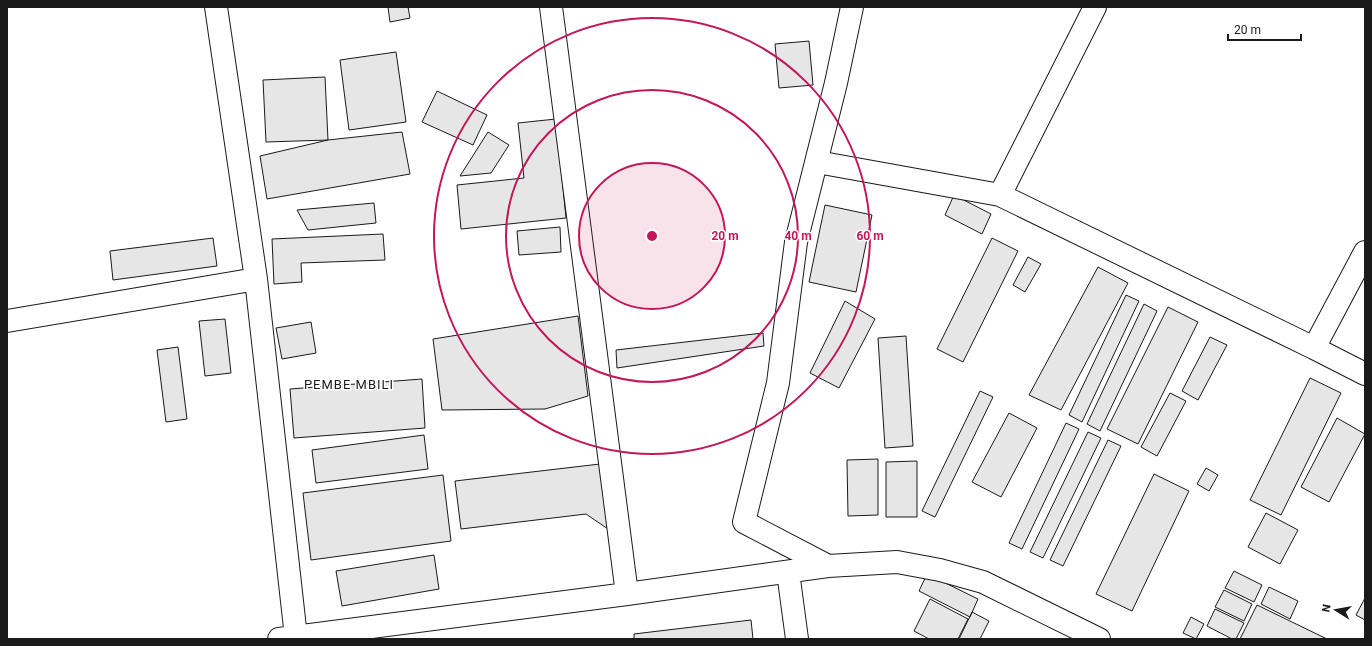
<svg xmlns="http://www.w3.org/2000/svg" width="1372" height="646" font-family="Roboto,sans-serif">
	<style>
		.building { fill: #e6e6e6; stroke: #1a1a1a }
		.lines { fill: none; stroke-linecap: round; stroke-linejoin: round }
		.street-casing { stroke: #1a1a1a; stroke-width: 24 }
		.street { stroke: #fff; stroke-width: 22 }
		.ring { fill: none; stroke: #c2185b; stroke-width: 2 }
		.labels { text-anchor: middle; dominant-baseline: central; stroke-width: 3; stroke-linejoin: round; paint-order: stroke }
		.quarter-label { font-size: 13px; letter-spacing: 1px; fill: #1a1a1a; stroke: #fff }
		.centre { fill: #c2185b; stroke: #fff; stroke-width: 2 }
		.ring-label { font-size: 12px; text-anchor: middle; font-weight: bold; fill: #c2185b; stroke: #fff; stroke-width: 3; stroke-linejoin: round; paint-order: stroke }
	</style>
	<rect width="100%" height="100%" fill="#fff"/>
	<path class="building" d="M388 7H408L410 18 390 22Z
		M809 41 813 85 779 88 775 44Z
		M396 52 406 122 349 130 340 60Z
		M325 77 328 140 266 142 263 80Z
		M437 91 487 115 473 145 422 122Z
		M556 119 566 218 461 229 457 185 524 178 518 123Z
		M402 132 410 174 267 199 260 156 328 140Z
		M488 132 509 145 491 173 460 176Z
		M954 195 991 214 982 234 945 215Z
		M374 203 376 223 308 230 297 210Z
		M825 205 872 215 856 292 809 282Z
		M560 227 561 252 519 255 517 231Z
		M383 234 385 260 301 263 302 282 274 284 272 239Z
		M213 238 217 266 113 280 110 251Z
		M992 238 1018 251 963 362 937 349Z
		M1028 257 1041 264 1025 292 1013 285Z
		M1098 267 1128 283 1061 410 1029 395Z
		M1126 295 1139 301 1082 422 1069 415Z
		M845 301 875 319 839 388 810 373Z
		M1144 304 1157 311 1100 431 1087 424Z
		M1168 307 1198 322 1138 444 1107 429Z
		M578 316 588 396 545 409 442 410 433 339Z
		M225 319 231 373 205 376 199 321Z
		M311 322 316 353 282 359 276 328Z
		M763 333 764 346 617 368 616 350Z
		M906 336 913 446 885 448 878 338Z
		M1210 337 1227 345 1198 400 1182 391Z
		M178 347 187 419 166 422 157 350Z
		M1310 378 1341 393 1281 515 1250 500Z
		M422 379 425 428 294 438 290 389Z
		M980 391 993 397 935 517 922 511Z
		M1170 393 1186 401 1157 456 1141 447Z
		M1009 413 1037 428 1001 497 972 482Z
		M1337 418 1365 434 1329 502 1301 487Z
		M1066 423 1079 429 1022 549 1009 543Z
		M1088 432 1101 438 1043 558 1030 552Z
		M424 435 428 469 316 483 312 450Z
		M1108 440 1121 446 1063 566 1050 560Z
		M878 459V515L848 516 847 460Z
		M917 461V517H886V462Z
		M600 464 608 529 586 514 461 529 455 481Z
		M1206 468 1218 475 1209 491 1197 484Z
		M1154 474 1189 491 1132 611 1096 594Z
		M443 475 451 541 311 560 303 493Z
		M1266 513 1298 530 1280 564 1248 547Z
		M434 555 439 589 342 606 336 571Z
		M1234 571 1262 585 1254 602 1225 588Z
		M927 574 978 599 970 617 919 591Z
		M1269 587 1298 601 1290 619 1261 604Z
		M1224 590 1252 604 1244 621 1215 607Z
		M1365 598V620L1356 615Z
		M930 599 968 619 958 639H929L914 631Z
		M1257 605 1327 639H1240Z
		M1215 609 1244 623 1236 639H1232L1207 626Z
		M972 612 989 621 980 639H959Z
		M1191 617 1204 624 1196 639 1183 633Z
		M751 620 753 639H634V634Z"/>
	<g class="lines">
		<g class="street-casing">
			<path id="street" d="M216 7 256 279 296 637
				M551 7 627 594
				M817 162 1000 195 1095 7
				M1000 195 1314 348
				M1365 252 1314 348 1365 374
				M7 321 256 279
				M828 566 744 522 778 383 796 242 836 83 852 7
				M788 572 797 639
				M279 639 627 594 828 566 897 562 940 570 983 582 1099 639"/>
		</g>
		<use href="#street" class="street"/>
	</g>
	<circle cx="652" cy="236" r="73" fill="#c2185b" fill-opacity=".12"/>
	<g class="ring">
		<circle cx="652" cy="236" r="73"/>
		<circle cx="652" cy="236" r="146"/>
		<circle cx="652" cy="236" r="218"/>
	</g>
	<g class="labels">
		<g class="quarter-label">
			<text x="349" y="384">PEMBE MBILI</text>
		</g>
	</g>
	<circle cx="652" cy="236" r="6" class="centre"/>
	<g class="ring-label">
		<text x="725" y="240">20 m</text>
		<text x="798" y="240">40 m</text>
		<text x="870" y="240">60 m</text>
	</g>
	<rect width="1372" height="646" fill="none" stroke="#1a1a1a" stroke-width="16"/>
	<g transform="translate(1336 610) rotate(281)" stroke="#ffffff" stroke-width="3" paint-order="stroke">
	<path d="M0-3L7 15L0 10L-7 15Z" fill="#1a1a1a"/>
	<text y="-6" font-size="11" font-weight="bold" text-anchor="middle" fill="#1a1a1a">N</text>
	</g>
	<path d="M1228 34v6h73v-6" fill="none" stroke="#1a1a1a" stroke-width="2"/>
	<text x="1234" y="34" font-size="12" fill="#1a1a1a" stroke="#ffffff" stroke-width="3" paint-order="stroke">20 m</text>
</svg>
